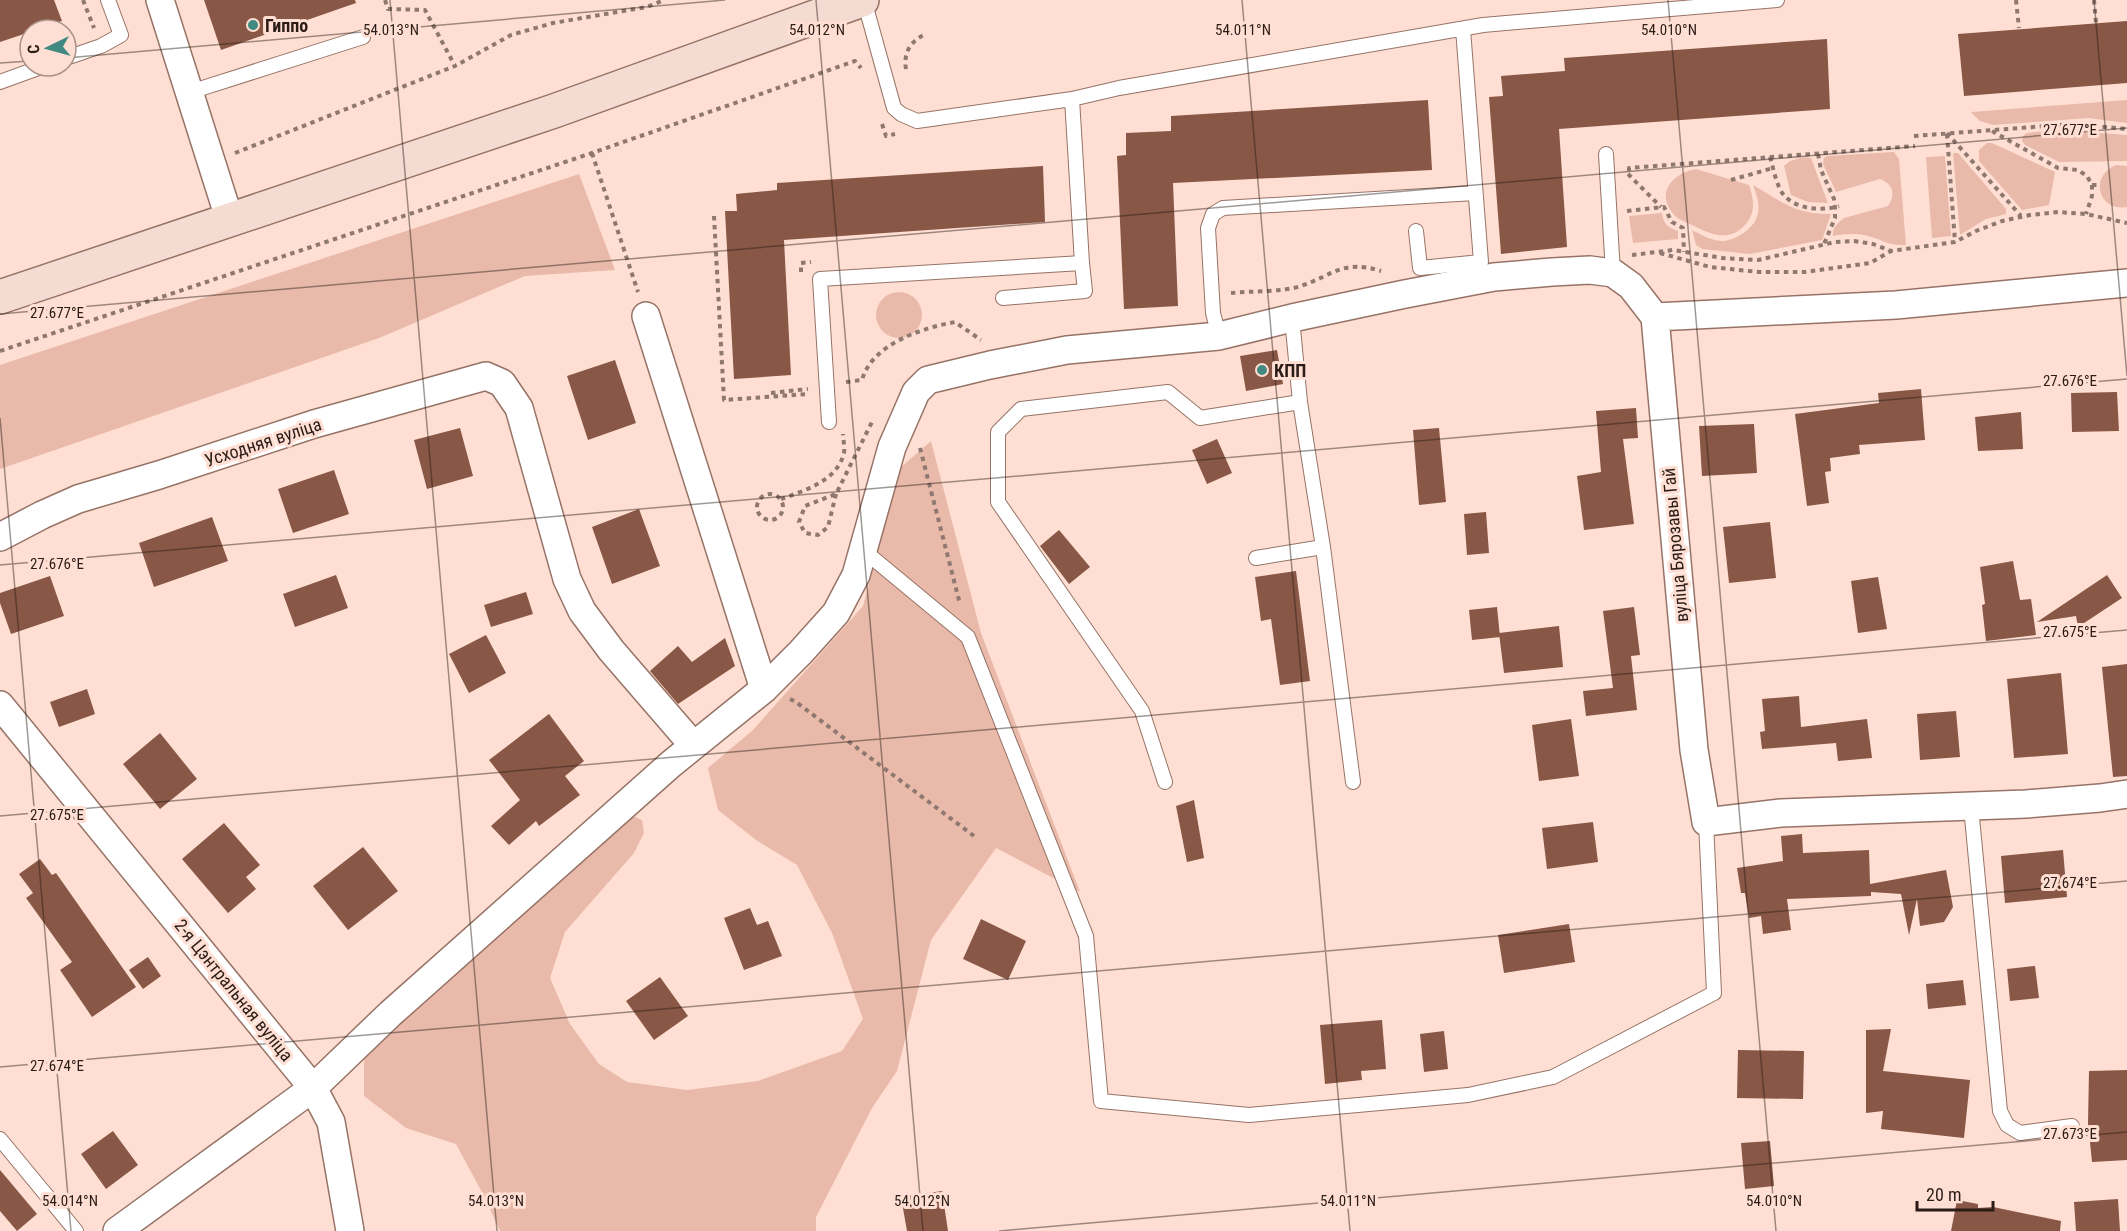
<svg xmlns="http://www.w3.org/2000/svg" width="2127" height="1231" font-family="'Roboto Condensed',sans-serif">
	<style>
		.green { fill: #e9baa9 }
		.building { fill: #885745 }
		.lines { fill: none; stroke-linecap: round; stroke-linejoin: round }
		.service-casing { stroke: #967366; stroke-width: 16 }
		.minor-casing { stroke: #967366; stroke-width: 30 }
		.secondary-casing { stroke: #967366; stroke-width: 36 }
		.path { stroke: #8f7870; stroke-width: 4; stroke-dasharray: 4.5 4.5; stroke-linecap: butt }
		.service { stroke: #fff; stroke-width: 14 }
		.minor { stroke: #fff; stroke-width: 27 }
		.secondary { stroke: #f4dcd3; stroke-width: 33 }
		.ticks { fill: none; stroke: #2b1c17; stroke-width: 1.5; stroke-opacity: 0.45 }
		.poi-dot { fill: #428982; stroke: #ffdfd3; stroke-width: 2 }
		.labels { text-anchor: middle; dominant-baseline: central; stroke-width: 6; stroke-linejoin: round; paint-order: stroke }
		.poi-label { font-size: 18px; font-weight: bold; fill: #2b1c17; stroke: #ffdfd3; text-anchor: start }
		.street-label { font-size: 18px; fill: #2b1c17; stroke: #ffdfd3 }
		.ticks-label { font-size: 15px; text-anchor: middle; fill: #2b1c17; stroke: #ffdfd3; stroke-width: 6; stroke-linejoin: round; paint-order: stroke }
	</style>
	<rect width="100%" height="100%" fill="#ffdfd3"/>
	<path class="green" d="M2127 100V123L2088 118 1993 125 1980 121 1971 112Z
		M2059 130 2127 135V161L2059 162 2025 145 2022 141 2023 136 2027 133Z
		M1987 143H1992L2055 172 2049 205 2022 210 1979 161V150Z
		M1894 152 1899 159 1906 245C1888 246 1884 240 1868 236 1856 233 1845 234 1833 236 1832 228 1838 223 1844 218L1888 206C1896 194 1893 184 1880 179L1836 192 1823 164 1824 158 1827 156Z
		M1953 153H1958L2006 209V214L1986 219 1960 235Z
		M1945 156 1951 236 1932 238 1926 157Z
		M1804 157 1811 158 1828 203 1808 202 1791 195 1784 166 1790 161Z
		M2116 165 2127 166V207C2098 212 2089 176 2116 165Z
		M1696 169 1749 185C1754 199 1756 213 1745 225 1730 242 1712 235 1694 226 1685 222 1676 219 1671 211 1656 190 1676 172 1696 169Z
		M579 174 615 270 525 276 379 338 0 469V365Z
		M1753 185C1781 201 1796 215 1831 214L1822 240 1750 254 1702 249 1696 245 1692 230C1702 235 1712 241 1723 241 1737 240 1756 227 1758 213 1760 203 1756 194 1753 185Z
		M1662 213C1663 223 1668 228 1678 231V239L1633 243 1629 216Z
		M876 315a23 23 0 1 1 46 0a23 23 0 1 1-46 0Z
		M931 441 981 633 1080 892 996 848 931 940 897 1071 872 1108 816 1217V1231H500L484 1196 456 1144 406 1128 364 1096V1056L627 817H635L642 820 644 833 634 853 565 932 550 978 570 1024 599 1064 627 1082 687 1090 758 1081 842 1051 863 1019 832 933 797 865 756 840 718 810 708 768 753 730 863 606 900 468Z"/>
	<path class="building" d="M0 0H54L62 21 30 30V32L0 42Z
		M204 0H355L356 3 221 50Z
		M2127 21V83L1964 96 1958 34Z
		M1827 39 1830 109 1559 129 1567 247 1501 254 1489 97 1503 96 1501 76 1565 71 1564 58Z
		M1428 100 1432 170 1173 183 1178 306 1124 309 1117 156 1126 155V133L1171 131V116Z
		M1043 166 1045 222 784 240 791 375 734 379 725 211H737L736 194 777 190V183Z
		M1277 350 1283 384 1246 391 1240 356Z
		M615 360 636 423 588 440 567 376Z
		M1921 389 1925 440 1859 445 1860 454 1830 458 1831 471 1825 472 1829 503 1807 506 1795 414 1879 403 1878 393Z
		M2117 392 2119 431 2072 432 2071 393Z
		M1636 408 1638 438 1623 439 1634 524 1584 530 1577 476 1601 472 1596 411Z
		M2021 412 2023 449 1978 451 1975 417Z
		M1754 424 1757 473 1702 476 1699 426Z
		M460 428 473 476 427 489 414 440Z
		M1439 428 1446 502 1419 505 1413 430Z
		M1217 439 1232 473 1207 484 1192 450Z
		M334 470 349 514 293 533 278 489Z
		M639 509 660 566 612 584 592 527Z
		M1486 512 1489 553 1467 555 1464 514Z
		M212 517 228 561 154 587 139 543Z
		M1770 522 1776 578 1729 583 1723 527Z
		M1059 530 1090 567 1069 584 1040 546Z
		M2013 561 2020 600 2031 599 2036 635 1986 641 1982 605 1985 604 1980 567Z
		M1296 571 1310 681 1280 685 1271 619 1261 621 1255 577Z
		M336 575 348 608 295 627 283 594Z
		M2107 575 2122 598 2078 627 2076 616 2037 622Z
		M50 576 64 616 11 634 0 603V593Z
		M1878 577 1887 629 1858 633 1851 581Z
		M526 592 533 614 491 627 484 605Z
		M1497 607 1500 637 1472 640 1469 610Z
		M1634 607 1640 655 1631 656 1637 710 1586 716 1583 691 1613 688 1603 611Z
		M1559 626 1563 667 1504 673 1499 633Z
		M486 635 506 673 469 693 449 654Z
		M725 638 735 666 678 704 650 671 678 646 692 662Z
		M2127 664V776L2113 777 2102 667Z
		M2061 673 2068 754 2014 758 2007 679Z
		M87 689 95 714 59 727 50 702Z
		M1799 696 1801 727 1867 719 1872 758 1838 761 1836 743 1762 749 1760 732 1765 731 1762 699Z
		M1956 711 1960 757 1920 760 1917 714Z
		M549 714 584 761 565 776 580 795 539 826 536 821 509 845 491 826 520 800 489 760Z
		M1571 719 1579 776 1539 781 1532 725Z
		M160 733 197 779 160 809 123 764Z
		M1194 800 1204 858 1187 862 1176 806Z
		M1593 822 1598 862 1547 869 1542 828Z
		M224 823 260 865 246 877 256 889 228 913 182 859Z
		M1802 834 1803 853 1869 850 1870 884 1946 870 1953 907 1944 922 1920 926 1917 899 1909 935 1901 894 1871 892V896L1787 899 1791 930 1763 934 1761 916 1749 918 1745 893H1741L1737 868 1783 861 1781 836Z
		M363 847 398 891 348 930 313 886Z
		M2063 850 2067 897 2005 903 2001 856Z
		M40 859 52 875 56 873 136 987 92 1017 60 970 72 962 26 898 33 893 19 874Z
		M750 908 757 925 768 921 782 956 744 970 724 918Z
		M981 919 1026 941 1008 980 963 959Z
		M1569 924 1575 962 1504 973 1498 935Z
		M148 957 161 976 143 989 129 970Z
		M2035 966 2039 998 2010 1001 2007 969Z
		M660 977 688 1016 654 1040 626 1001Z
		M1963 980 1966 1005 1928 1009 1926 984Z
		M1382 1020 1386 1069 1361 1071 1362 1080 1325 1084 1320 1025Z
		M1891 1029 1883 1071 1970 1080 1964 1138 1881 1129 1883 1111 1866 1113V1030Z
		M1444 1031 1448 1069 1424 1072 1420 1034Z
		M1738 1050 1804 1051 1803 1099 1737 1098Z
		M2127 1070V1160L2092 1162 2088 1123 2089 1071Z
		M113 1131 138 1165 106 1189 81 1154Z
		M1770 1141 1774 1186 1745 1189 1741 1143Z
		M0 1170 37 1214 17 1231 0 1211Z
		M942 1191 948 1231H907L901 1197Z
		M2118 1199 2120 1231H2076L2074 1202Z
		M1957 1200 1978 1204V1208L1993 1207 2061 1221 2060 1231H1951Z"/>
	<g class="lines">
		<g class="service-casing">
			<path id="service" d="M864 0 894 108 901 114 917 121 1072 99 1119 88 1483 25 1777 0
				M66 58 101 46 121 35 108 0
				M0 82 44 66
				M190 92 363 37
				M1606 154 1613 273
				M1416 231 1420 268 1481 262 1463 29
				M1003 298 1085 291 1082 263
				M1292 318 1300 402 1323 547 1353 782
				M1219 336 1213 313 1208 228 1213 214 1223 208 1475 193
				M829 422 820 279 1082 263 1072 99
				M863 550 968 637 1086 936 1101 1101 1249 1115 1468 1095 1553 1077 1714 993 1706 822
				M1256 558 1323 547
				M1165 782 1142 711 998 502V432L1021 409 1168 392 1200 418 1300 402
				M1971 807 2000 1111 2007 1125 2020 1133 2072 1126
				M0 1139 76 1231"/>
		</g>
		<g class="minor-casing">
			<path id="minor" d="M160 0 230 221
				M646 316 764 689
				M1655 317 1694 750 1706 822 1781 813 2026 804 2100 798 2127 794
				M1655 317 1896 305 2127 283
				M0 537 42 515 78 499 159 475 314 424 486 376 502 383 519 408 567 579 582 611 611 650 693 745
				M0 705 313 1088 331 1122 350 1231
				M117 1231 313 1088 390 1014 671 764 764 689 801 652 836 613 856 575 892 447 916 392 928 380 990 365 1067 350 1219 336 1292 318 1405 294 1494 277 1552 272 1590 270 1613 273 1631 286 1655 317"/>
		</g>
		<g class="secondary-casing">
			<path id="secondary" d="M0 297 554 111 862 0"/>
		</g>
		<path class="path" d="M83 0 94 28
			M385 0 388 9 425 10 455 66
			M2016 0 2019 28
			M2094 0 2096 23
			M906 69C903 53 911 40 926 34
			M882 124 886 136 895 134
			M1992 131 2058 168 2078 170 2087 176 2092 185V196L2086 214
			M1947 133 2021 216
			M1947 134 1955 242
			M1914 136 2073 124 2127 129
			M235 153 455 66 511 35 553 23 647 7 664 0
			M592 153 638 292
			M1818 154 1821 170 1834 199 1835 208V218L1824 244
			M1770 157C1773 167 1775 179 1780 189 1789 209 1821 212 1839 206
			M1629 171V168L1915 146
			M1628 174 1661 207
			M1731 180 1773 168
			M2092 185H2099
			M1627 211 1664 207 1672 222 1683 228 1684 252
			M714 216 724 400 808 394
			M1660 253 1710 267 1759 272H1805L1870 263 1891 251
			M1632 255 1673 250 1723 258 1758 260 1835 242 1854 241 1873 244 1891 251 1955 242 1976 231 2002 221 2030 215 2058 212 2086 214 2127 223
			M801 272V263L811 262
			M1231 293C1251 291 1283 292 1301 286 1333 275 1344 259 1381 271
			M0 351 592 153 855 61 861 68
			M846 382 862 380C872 344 922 328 955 322L981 340
			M771 393 808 389
			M920 448 960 604
			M757 507a13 13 0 1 1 26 0a13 13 0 1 1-26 0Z
			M836 494 828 527 818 535 805 533 799 522 805 506 836 494 872 422
			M781 499C806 490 837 481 844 453 845 447 843 439 843 434
			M790 699 796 702 974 836"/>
		<use href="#service" class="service"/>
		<use href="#minor" class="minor"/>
		<use href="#secondary" class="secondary"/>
	</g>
	<path class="ticks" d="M390 0 497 1231M816 0 923 1231M1242 0 1350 1231M1668 0 1776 1231M2094 0 2127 376M66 58 725 0M0 63 30 61M0 314 2127 128M0 418 71 1231M0 565 2127 379M0 816 2127 630M0 1067 2127 881M999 1231 2127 1132"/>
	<g class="poi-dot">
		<circle cx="253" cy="25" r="6"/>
		<circle cx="1262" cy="370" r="6"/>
	</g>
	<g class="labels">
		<g class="poi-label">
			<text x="265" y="25">Гиппо</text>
			<text x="1274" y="370">КПП</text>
		</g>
		<g class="street-label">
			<text transform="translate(263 442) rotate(-18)">Усходняя вуліца</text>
			<text transform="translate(1675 545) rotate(-95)">вуліца Бярозавы Гай</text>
			<text transform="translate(234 990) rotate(51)">2-я Цэнтральная вуліца</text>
		</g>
	</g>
	<g class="ticks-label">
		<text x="391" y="35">54.013°N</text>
		<text x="817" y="35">54.012°N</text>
		<text x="1243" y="35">54.011°N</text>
		<text x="1669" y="35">54.010°N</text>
		<text x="2070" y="135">27.677°E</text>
		<text x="57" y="318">27.677°E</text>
		<text x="2070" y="386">27.676°E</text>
		<text x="57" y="569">27.676°E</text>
		<text x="2070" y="637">27.675°E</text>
		<text x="57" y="820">27.675°E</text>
		<text x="2070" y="888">27.674°E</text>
		<text x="57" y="1071">27.674°E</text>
		<text x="2070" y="1139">27.673°E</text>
		<text x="70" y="1206">54.014°N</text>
		<text x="496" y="1206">54.013°N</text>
		<text x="922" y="1206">54.012°N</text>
		<text x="1348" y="1206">54.011°N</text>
		<text x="1774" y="1206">54.010°N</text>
	</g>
	<g transform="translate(48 48) rotate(265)"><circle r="28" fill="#ffdfd3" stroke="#aa9188" stroke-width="1.5"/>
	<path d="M0-4.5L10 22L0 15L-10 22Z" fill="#428982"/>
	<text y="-9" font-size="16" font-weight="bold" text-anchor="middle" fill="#2b1c17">С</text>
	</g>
	<path d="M1917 1201v9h76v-9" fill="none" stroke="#2b1c17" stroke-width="3"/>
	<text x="1926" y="1201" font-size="18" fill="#2b1c17" stroke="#ffdfd3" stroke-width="4.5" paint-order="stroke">20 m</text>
</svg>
